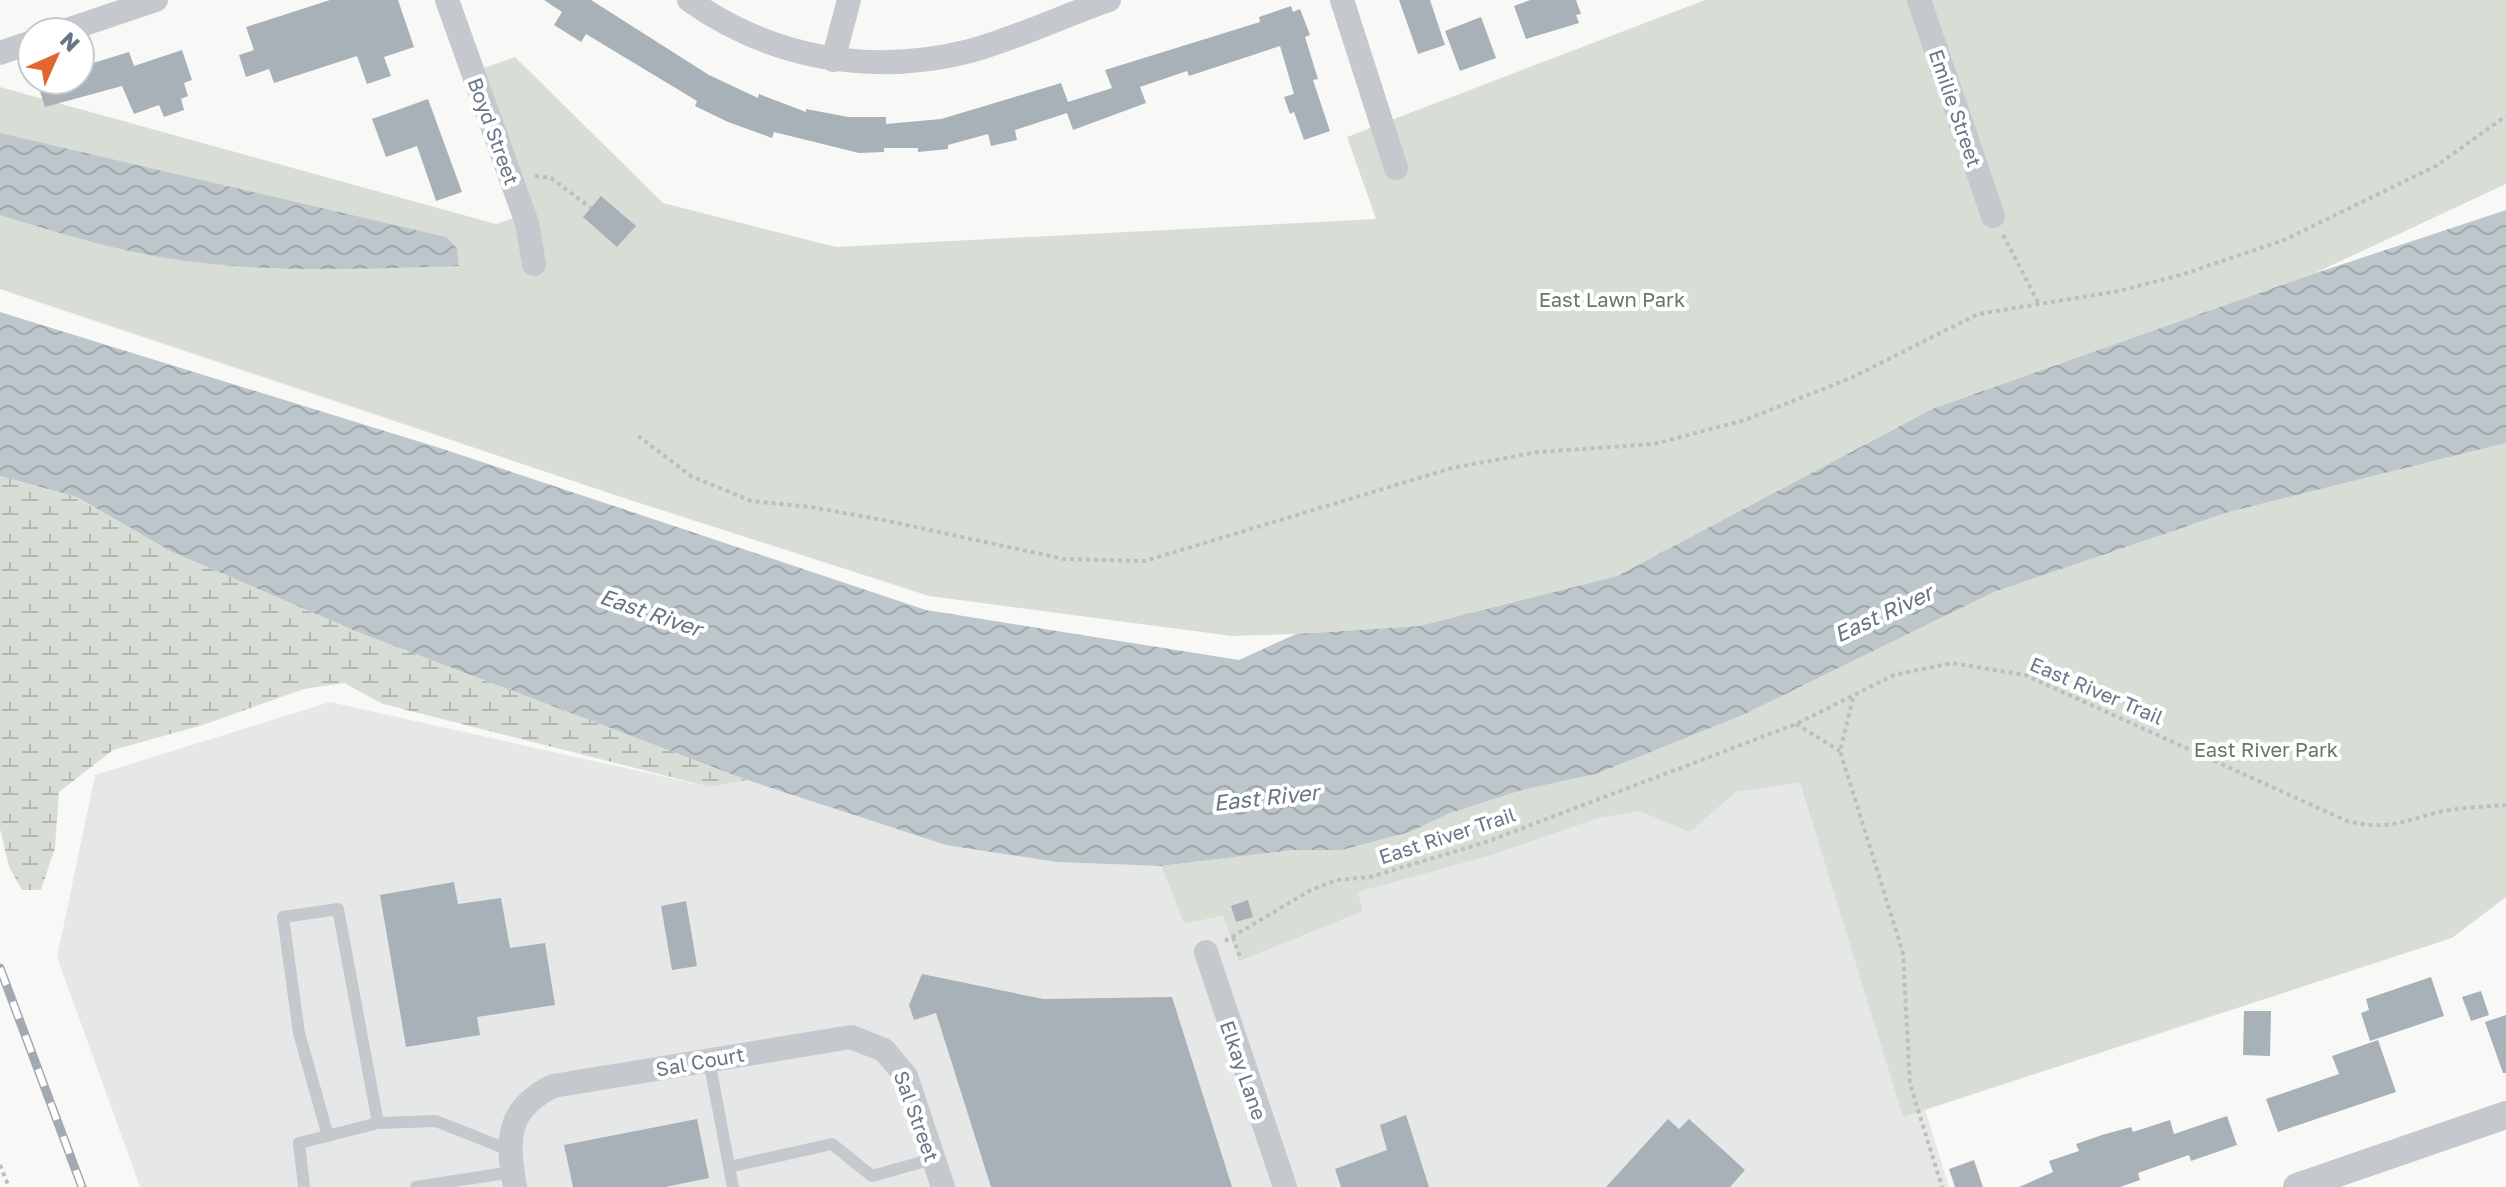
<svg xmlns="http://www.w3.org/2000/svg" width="2506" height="1187" font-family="'Golos Text',sans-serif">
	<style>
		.built { fill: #e6e8e7 }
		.wetland { fill: url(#wetland-marsh) }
		.park { fill: #d8ded5 }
		.water { fill: url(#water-waves) }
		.building { fill: #a8b1b7 }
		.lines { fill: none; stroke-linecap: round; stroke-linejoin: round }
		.path { stroke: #bcbfc2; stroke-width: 4; stroke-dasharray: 4 4; stroke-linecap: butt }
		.service { stroke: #c5c8cc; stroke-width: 12 }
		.minor { stroke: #c5c8cc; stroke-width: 24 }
		.tertiary { stroke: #c5c8cc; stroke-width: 28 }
		.rail-casing { stroke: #a3a9b0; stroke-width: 9 }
		.rail { stroke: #fff; stroke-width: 6; stroke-dasharray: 18; stroke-linecap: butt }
		.labels { text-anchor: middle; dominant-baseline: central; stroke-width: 8; stroke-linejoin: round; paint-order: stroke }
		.street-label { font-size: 20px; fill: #687787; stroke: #fff }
		.park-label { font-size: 20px; fill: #667963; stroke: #fff }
		.water-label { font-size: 22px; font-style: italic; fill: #647782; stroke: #fff }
	</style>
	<defs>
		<pattern id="wetland-marsh" width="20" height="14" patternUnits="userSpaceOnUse" patternTransform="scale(2)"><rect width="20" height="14" fill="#d8ded5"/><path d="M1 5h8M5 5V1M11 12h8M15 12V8" fill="none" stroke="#b3b9b2"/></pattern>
		<pattern id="water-waves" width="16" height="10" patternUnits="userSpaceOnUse" patternTransform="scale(2)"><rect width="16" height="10" fill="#bdc6cb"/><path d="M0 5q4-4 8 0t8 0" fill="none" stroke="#9da6aa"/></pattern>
	</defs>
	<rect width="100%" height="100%" fill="#f8f9f6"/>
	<path class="built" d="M330 702 710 787 747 780 946 845 1056 862 1161 866 1184 924 1224 916 1363 912 1357 892 1492 855 1596 819 1639 811 1690 832 1736 792 1800 783 1903 1116 1925 1109 1949 1187H140L57 957 95 775Z"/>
	<path class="wetland" d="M0 476 77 497 170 551 360 633 747 780 710 787 383 704 344 683 304 689 203 725 113 750 59 792 55 848 41 890H22L9 867 0 829Z"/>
	<path class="park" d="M1705 0H2506V184L2313 274 1932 409 1617 576 1419 626 1296 634 1232 636 929 596 624 498 0 289V87L496 224 535 211 484 68 515 57 663 203 836 247 1376 219 1347 137Z
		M2506 443V897L2452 938 1903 1117 1800 783 1736 792 1690 832 1639 811 1596 819 1492 855 1358 892 1363 911 1239 961 1223 916 1184 924 1161 866 1293 850H1342L1410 832 1448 814 1522 790 1596 774 1743 715 1994 592 2229 512Z"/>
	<path class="water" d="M0 133 446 237 457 248 459 266C361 269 258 274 160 257 106 248 53 231 0 215Z
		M2506 210V443L2229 512 1994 592 1743 715 1596 774 1522 790 1448 814 1410 832 1342 850H1293L1161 866 1056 862 946 845 747 780 360 633 170 551 77 497 0 476V312L443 449 926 610 1239 660 1296 634 1419 626 1617 576 1932 409 2313 274Z"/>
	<path class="building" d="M330 0H398L414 47 384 57 391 76 367 84 357 56 274 83 269 69 246 77 239 55 254 50 246 27Z
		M544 0H591L709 75 758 98 759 94 806 112V109L848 117H886V124L941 119 1061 83 1068 102 1112 88 1105 70 1260 22 1259 17 1291 6 1293 12 1300 9 1310 35 1305 37 1318 79 1313 80 1330 131 1304 140 1294 112 1290 114 1284 97 1294 94 1280 46 1189 76 1187 71 1140 87 1146 103 1073 130 1067 113 1015 130 1017 140 991 146 988 134 948 145V149L918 152V148H884V152L859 153 774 132 772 138 728 122 695 106 697 101 586 34 581 42 554 25 562 12Z
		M1399 0H1430L1445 45 1418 54Z
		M1530 0H1576L1581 14 1576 15 1579 23 1526 39 1514 6Z
		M1481 17 1496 58 1460 71 1445 31Z
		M182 50 192 80 184 83 188 96 181 99 184 110 164 117 159 105 134 114 122 86 45 107 38 85 54 80H80V67L129 52 134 66Z
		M428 99 462 192 436 201 417 146 386 157 372 119Z
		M601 196 636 226 617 247 583 217Z
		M454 882 458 904 501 898 510 948 545 943 555 1005 477 1017 480 1035 406 1047 380 895Z
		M1248 900 1253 917 1236 922 1231 906Z
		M686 901 697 966 672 970 661 906Z
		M922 974 1043 999 1172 997 1232 1187H991L936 1013 914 1020 909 1005Z
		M2431 977 2444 1016 2370 1041 2361 1013 2369 1010 2366 999Z
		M2481 991 2489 1015 2471 1021 2462 997Z
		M2244 1011H2271L2270 1056 2243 1055Z
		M2506 1015V1073H2503L2485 1022Z
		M2378 1040 2396 1092 2278 1132 2266 1099 2339 1074 2332 1056Z
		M1406 1115 1429 1187H1341L1335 1169 1387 1150 1380 1125Z
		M2227 1116 2237 1145 2191 1161 2189 1155 2138 1173 2140 1180 2120 1187H2019L2053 1172 2049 1161 2079 1151 2076 1144 2102 1135 2131 1127 2133 1132 2170 1120 2174 1134Z
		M697 1119 709 1178 665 1187H573L564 1145Z
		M1668 1119 1679 1129 1689 1119 1745 1170 1730 1187H1606Z
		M1974 1160 1983 1187H1955L1949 1169Z"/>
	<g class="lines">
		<path class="path" d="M535 176 551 178 591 208
			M2003 235 2039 304
			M638 436 691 476 751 501 811 507 883 520 1064 559 1145 561 1452 468 1538 452 1654 444 1745 420 1853 377 1978 314 2119 291 2184 274 2284 240 2436 166 2506 116
			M1853 698 1840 751 1903 953 1910 1084 1942 1187
			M1796 724 1840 751
			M1233 937 1241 960
			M1225 941 1311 890 1337 880 1370 877 1486 842 1796 724 1894 675 1952 663 2025 675 2347 821C2385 830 2399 823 2435 813 2458 807 2483 807 2506 805
			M0 1165 9 1187"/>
		<path class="service" d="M709 1060 733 1187
			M328 1136 299 1033 283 917 338 909 378 1123
			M729 1167 832 1144 872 1176 933 1159
			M304 1187 299 1143 378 1123 436 1121 509 1150
			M416 1187 512 1172"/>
		<path class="minor" d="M447 0 527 223 534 264
			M689 0C772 59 872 76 970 51 1017 38 1063 16 1109 0
			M1342 0 1396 168
			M1919 0 1993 216
			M61 32 156 0
			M0 53 32 42
			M833 60 849 0
			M1206 952 1285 1187
			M515 1187C507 1140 505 1110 553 1086L851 1037 884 1050 906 1076 943 1187"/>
		<path class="tertiary" d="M2297 1187 2506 1115"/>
		<g class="rail-casing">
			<path id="rail" d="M0 968 82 1187"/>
		</g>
		<use href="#rail" class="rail"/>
	</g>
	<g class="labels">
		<g class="street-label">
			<text transform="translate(1956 108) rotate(71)">Emilie Street</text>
			<text transform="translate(494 131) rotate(70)">Boyd Street</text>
			<text transform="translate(2097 690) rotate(23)">East River Trail</text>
			<text transform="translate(1447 835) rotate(-18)">East River Trail</text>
			<text transform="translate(700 1061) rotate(-10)">Sal Court</text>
			<text transform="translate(1244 1070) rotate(71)">Elkay Lane</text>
			<text transform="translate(917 1116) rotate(70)">Sal Street</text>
		</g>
		<g class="park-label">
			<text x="1612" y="299">East Lawn Park</text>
			<text x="2266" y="749">East River Park</text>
		</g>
		<g class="water-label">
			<text transform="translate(651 612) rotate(19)">East River</text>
			<text transform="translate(1883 613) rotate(-25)">East River</text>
			<text transform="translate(1266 797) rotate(-6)">East River</text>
		</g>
	</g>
	<g transform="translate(56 56) rotate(45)"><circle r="38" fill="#ffffff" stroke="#c3c9cf" stroke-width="2"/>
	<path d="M0-6L14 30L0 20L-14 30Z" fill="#e0672f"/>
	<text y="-12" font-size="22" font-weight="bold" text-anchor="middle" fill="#687787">N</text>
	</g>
</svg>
